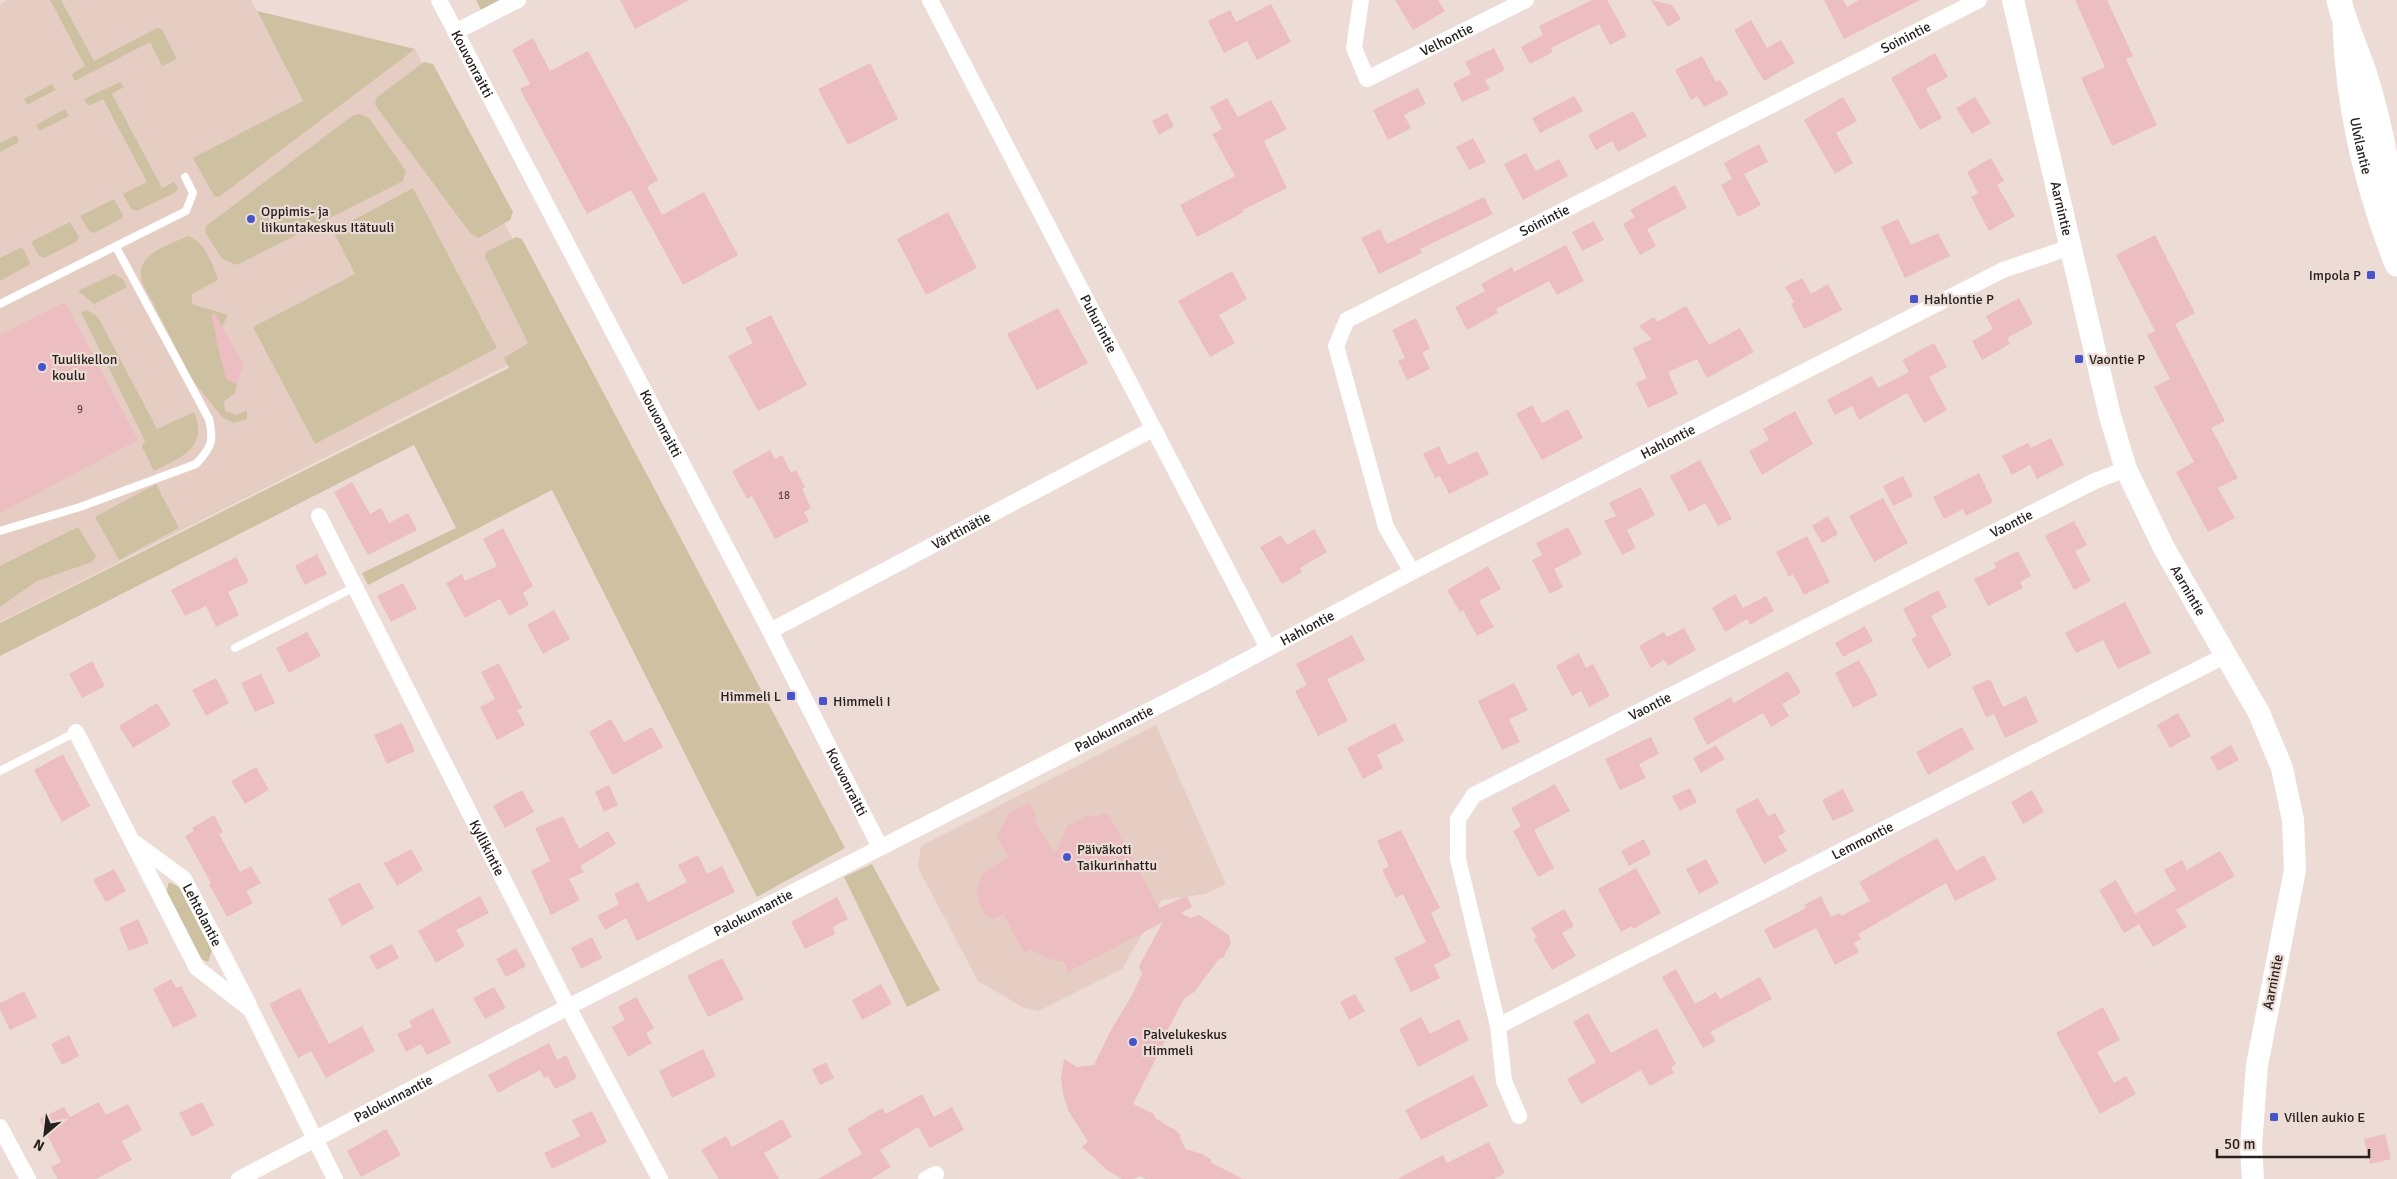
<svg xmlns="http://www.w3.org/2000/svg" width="2397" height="1179" font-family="Signika,sans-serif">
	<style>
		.built { fill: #e6cdc4 }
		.green { fill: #cec1a2 }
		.building { fill: #ecbdc1 }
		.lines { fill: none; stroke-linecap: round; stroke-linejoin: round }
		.lane { stroke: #fff; stroke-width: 8 }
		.street { stroke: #fff; stroke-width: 16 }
		.secondary { stroke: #fff; stroke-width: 22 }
		.primary { stroke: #fff; stroke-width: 25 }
		.poi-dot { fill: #4855ca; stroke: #eddcd6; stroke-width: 2 }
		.labels { text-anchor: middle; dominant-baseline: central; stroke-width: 4.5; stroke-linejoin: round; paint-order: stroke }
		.number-label { font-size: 11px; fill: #584747 }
		.street-label { font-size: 14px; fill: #26201e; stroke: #eddcd6 }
		.poi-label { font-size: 14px; fill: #26201e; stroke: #eddcd6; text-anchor: start }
	</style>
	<rect width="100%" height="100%" fill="#eddcd6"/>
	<path class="built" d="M7 0H251L303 101 415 49 563 337 0 622V4Z
		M1156 725 1226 884 1206 894 1162 900 1122 969 1039 1011 1024 1008 978 981 918 868 921 846Z"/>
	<path class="green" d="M50 0H61L94 61 157 28 162 29 176 57 175 60 162 66 150 42 75 81 72 76 73 73 85 66Z
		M476 0H499L481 10Z
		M257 11 415 49 219 197 214 196 193 158 303 101Z
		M424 62 433 64 513 212 510 220 479 238 471 234 375 105 376 98Z
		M120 82 124 87 112 94 162 188 174 182 178 188 176 192 137 211 131 209 123 194 147 182 103 99 88 106 84 99Z
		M52 84 56 90 27 105 24 99Z
		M65 109 69 116 39 131 36 125Z
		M360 114 369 118 406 171 403 181 237 265 222 259 205 232 206 226 352 116Z
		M16 135 19 142 0 152V143Z
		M413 188 497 348 315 444 253 327 355 274 333 231Z
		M114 199 123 215 121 219 94 233 89 231 80 216Z
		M70 222 79 237 76 242 44 258 39 256 31 242Z
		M188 236C204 241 213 264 218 280L192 294V304L228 315 216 338 226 378 237 384 235 393 224 402 225 411 236 415 247 410V419L234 423 223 418 193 381 142 282C134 254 167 246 188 236Z
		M516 237 522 239 845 848 757 897 552 490 368 585 362 573 456 528 414 445 0 656V623L509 368 504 358 528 343 485 257 486 252Z
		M22 247 30 262 29 265 0 281V258Z
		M114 274 123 279 127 287 94 304 78 291Z
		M87 310 98 317 157 429 194 412C209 447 181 458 154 471L142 447 145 441 81 312Z
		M156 484 179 528 119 560 95 517Z
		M78 527 96 556 92 562 37 581 0 607V566Z
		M872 864 940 990 907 1007 844 877Z
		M169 882 183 889 212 951 208 962 198 958 165 896Z"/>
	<path class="building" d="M620 0H689L635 29Z
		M1395 0H1438L1445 11 1413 30Z
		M1592 0H1607L1627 36 1610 45 1599 24 1551 48 1553 52 1530 64 1521 47 1543 35 1539 26Z
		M1651 0 1672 5 1681 19 1668 27Z
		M1824 0H1843L1847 7 1859 0H1920L1844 39Z
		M2075 0H2107L2133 56 2126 59 2157 125 2112 146 2081 78 2105 67Z
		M1271 4 1291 42 1257 60 1247 41 1224 53 1208 21 1230 10 1236 22Z
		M1751 20 1767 48 1781 40 1795 63 1764 81 1734 30Z
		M533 38 550 71 588 51 658 180 647 187 662 215 704 192 738 255 683 285 631 190 587 214 520 89 530 84 512 50Z
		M1494 48 1505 70 1485 80 1490 89 1462 102 1453 83 1471 74 1465 62Z
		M1935 53 1948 77 1926 89 1942 118 1920 130 1891 78Z
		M1702 56 1716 82 1720 80 1729 94 1704 107 1697 96 1691 100 1675 70Z
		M870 63 898 119 848 145 818 89Z
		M1418 88 1426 104 1404 115 1411 128 1388 140 1373 110Z
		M1574 96 1583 111 1540 133 1532 118Z
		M1843 97 1857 121 1836 133 1853 163 1835 174 1804 120Z
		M1975 97 1991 123 1972 134 1956 108Z
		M1227 98 1238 117 1271 100 1287 129 1264 141 1287 188 1243 210 1244 212 1197 237 1180 205 1235 176 1212 134 1222 129 1210 107Z
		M1633 111 1647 136 1618 152 1612 141 1596 150 1588 135Z
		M1167 113 1174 126 1159 135 1152 121Z
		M1473 138 1486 162 1469 170 1456 147Z
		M1759 144 1768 162 1744 174 1761 205 1738 217 1721 185 1732 179 1724 163Z
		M1526 153 1536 171 1559 159 1568 176 1523 200 1504 164Z
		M1991 158 2004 181 1997 185 2015 216 1989 231 1971 197 1978 193 1967 172Z
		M1675 185 1687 208 1647 229 1656 246 1640 255 1623 224 1635 217 1630 210Z
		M1484 197 1493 214 1420 249 1422 253 1379 274 1361 238 1380 229 1387 244Z
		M948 212 977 268 926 295 897 239Z
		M1898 219 1911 245 1938 233 1950 256 1905 278 1881 227Z
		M1594 221 1604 240 1582 251 1572 232Z
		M2155 235 2195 313 2175 324 2225 421 2211 428 2238 478 2218 488 2235 518 2208 532 2176 472 2194 462 2154 387 2170 379 2147 335 2155 331 2116 255Z
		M1566 245 1584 281 1557 295 1549 281 1496 309 1498 313 1467 330 1455 307 1485 291 1481 284 1512 267 1514 272Z
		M1232 271 1247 299 1219 315 1235 343 1210 357 1178 301Z
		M1802 278 1811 294 1828 284 1842 310 1804 329 1791 304 1794 302 1785 287Z
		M2019 298 2033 324 2007 338 2010 344 1982 360 1972 341 1993 329 1986 316Z
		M65 302 138 440 0 513V335Z
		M1686 306 1709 345 1740 328 1754 352 1707 378 1697 359 1668 372 1678 394 1648 408 1636 383 1647 378 1633 348 1652 339 1639 326 1654 317 1657 322Z
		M1058 308 1088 363 1037 390 1007 334Z
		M215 314 244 365 237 384 226 379 211 315Z
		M771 315 807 385 758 411 728 356 753 343 745 328Z
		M1416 318 1430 349 1422 352 1430 369 1407 380 1398 361 1405 358 1392 330Z
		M1934 343 1947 367 1929 377 1947 410 1924 423 1907 393 1859 420 1852 406 1835 415 1827 400 1872 376 1878 388 1909 372 1902 360Z
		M1532 405 1542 423 1568 409 1583 438 1542 460 1516 414Z
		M1795 411 1813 444 1762 475 1749 451 1769 440 1763 429Z
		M2051 438 2064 465 2037 479 2030 465 2012 475 2002 456 2028 443 2031 448Z
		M1439 446 1448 465 1477 451 1489 474 1449 494 1440 476 1435 478 1423 454Z
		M770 450 775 459 782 455 791 473 796 470 805 487 802 489 811 508 804 512 809 521 775 539 752 496 747 499 732 471Z
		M1700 460 1732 519 1718 526 1705 503 1689 512 1670 476Z
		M1979 473 1993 502 1966 516 1963 509 1944 519 1933 497Z
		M1903 476 1913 496 1893 506 1883 486Z
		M352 482 370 514 381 508 389 523 408 513 417 530 368 555 334 492Z
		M1641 487 1655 515 1627 530 1636 548 1622 555 1604 521 1616 516 1609 503Z
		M1883 498 1908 543 1874 562 1849 516Z
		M1828 516 1838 534 1822 543 1812 526Z
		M2074 521 2087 545 2075 551 2091 581 2074 590 2045 536Z
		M1568 527 1582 554 1554 569 1563 587 1550 594 1532 560 1542 555 1536 543Z
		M503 528 533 586 523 593 529 605 509 616 500 599 465 618 446 583 462 574 465 581 497 566 483 539Z
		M1314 529 1327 552 1300 568 1302 572 1282 584 1260 547 1281 535 1287 545Z
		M1807 536 1830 582 1804 595 1793 574 1789 577 1776 552Z
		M2018 551 2031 576 2020 582 2023 588 1988 606 1974 579 1996 568 1994 563Z
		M317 554 327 574 305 585 295 566Z
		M236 557 249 582 228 592 239 615 216 627 206 606 185 616 171 590Z
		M1488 566 1501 589 1479 601 1494 627 1477 636 1463 610 1460 612 1447 590Z
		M403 583 417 609 391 622 377 596Z
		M1938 590 1947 607 1931 616 1952 655 1928 669 1911 639 1917 636 1903 609Z
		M1735 594 1743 608 1766 596 1774 611 1750 625 1747 619 1725 632 1712 608Z
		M2125 602 2151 653 2118 669 2103 640 2076 653 2065 633Z
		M554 610 570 639 543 654 527 625Z
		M1865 626 1873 641 1843 657 1835 643Z
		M1684 628 1696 650 1668 666 1664 660 1651 668 1639 646 1664 632 1667 637Z
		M307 632 321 656 289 673 276 648Z
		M1352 635 1365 660 1327 679 1348 721 1318 736 1295 691 1307 685 1296 664Z
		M1579 653 1586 668 1593 664 1610 696 1589 707 1581 691 1572 696 1556 666Z
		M1859 660 1878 695 1853 708 1835 673Z
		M92 661 105 686 82 698 69 674Z
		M499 663 522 708 517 710 525 725 497 740 480 707 495 699 481 672Z
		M1788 671 1801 693 1782 704 1789 716 1771 727 1763 713 1707 745 1693 718 1731 697 1734 703Z
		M261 674 275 703 255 712 241 683Z
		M216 678 229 703 206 716 192 690Z
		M1990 679 2003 707 2026 696 2038 722 2005 738 1994 714 1986 717 1972 687Z
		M1514 683 1528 710 1509 719 1520 742 1502 750 1478 701Z
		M157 703 171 725 133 748 119 726Z
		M2178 713 2191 736 2170 748 2157 725Z
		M611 719 624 742 652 727 663 747 613 775 589 732Z
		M402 723 415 751 387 764 374 735Z
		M1395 723 1404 741 1377 755 1383 768 1363 779 1347 748Z
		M1962 727 1974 749 1928 775 1916 752Z
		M1651 737 1659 754 1639 764 1646 778 1620 790 1605 759Z
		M1716 745 1725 759 1701 773 1693 758Z
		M2231 745 2239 760 2218 771 2210 757Z
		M63 754 90 806 62 822 34 770Z
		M256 767 269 790 245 804 231 781Z
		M1555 784 1570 811 1534 830 1554 868 1538 877 1513 831 1521 826 1511 808Z
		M609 785 618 805 604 812 595 792Z
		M1690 788 1697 802 1680 811 1672 796Z
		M1843 789 1854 811 1833 821 1822 800Z
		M522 790 534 812 505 828 493 806Z
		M2032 790 2044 812 2023 824 2011 802Z
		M1758 798 1768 816 1775 813 1786 832 1778 836 1787 851 1764 864 1735 810Z
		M1030 803 1036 816 1034 819 1055 854 1067 826 1088 815 1096 817 1103 813 1109 815 1159 908 1187 896 1192 907 1181 913 1190 918 1199 915 1229 935 1231 943 1223 958 1219 959 1194 992 1184 999 1167 1031 1168 1035 1133 1104 1154 1114 1155 1118 1171 1128 1174 1129 1181 1135 1180 1138 1186 1149 1202 1154 1212 1160 1210 1162 1243 1179H1146L1140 1176 1133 1179H1122L1107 1170 1082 1147 1088 1142 1068 1110 1063 1094 1061 1078 1064 1059 1077 1067 1094 1065 1111 1030 1131 997 1142 974 1139 966 1163 922 1068 972 1065 963 1047 958 1030 949 1024 952 1003 914 994 919 986 916 978 900 980 899 976 892 982 874 1008 857 997 837 1007 817 1012 811Z
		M214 815 223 832 219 834 240 872 251 866 261 883 246 891 253 903 227 917 209 884 211 883 185 836 194 831 192 828Z
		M563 816 579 849 608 831 616 844 580 866 584 872 569 879 580 900 551 915 531 871 550 861 535 828Z
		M1401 830 1440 908 1431 913 1451 956 1434 965 1440 978 1411 992 1394 958 1426 942 1403 894 1396 898 1382 870 1389 866 1377 841Z
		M1937 838 1956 871 1984 855 1997 879 1955 901 1946 883 1858 934 1861 939 1854 943 1859 952 1835 965 1816 928 1774 949 1764 930 1806 908 1804 905 1821 896 1831 917 1840 913 1841 916 1870 901 1859 882Z
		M1644 839 1651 854 1629 866 1621 851Z
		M411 849 423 870 397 886 383 862H387Z
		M2220 851 2235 876 2176 910 2187 927 2153 947 2139 924 2124 933 2099 890 2116 880 2135 914 2176 890 2164 870 2182 860 2187 870Z
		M698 855 707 874 722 866 735 892 637 941 626 918 605 930 597 916 619 904 614 894 638 882 648 902 687 882 678 865Z
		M1706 859 1719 883 1699 894 1686 869Z
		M1636 868 1661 913 1633 929 1632 926 1621 932 1598 889Z
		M114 869 126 891 106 902 93 880Z
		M359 882 374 908 342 926 328 899Z
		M480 896 489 913 456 930 465 946 436 963 418 931Z
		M837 897 848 919 833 927 835 934 805 949 791 922Z
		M1564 909 1574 926 1562 933 1576 956 1552 970 1534 939 1537 937 1531 928Z
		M138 919 149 943 129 951 119 928Z
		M592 937 602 958 581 969 571 948Z
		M392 944 399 958 377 970 369 956Z
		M516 948 526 966 506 977 496 959Z
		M722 958 744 999 708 1017 687 976Z
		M1676 969 1695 1004 1716 992 1720 999 1760 977 1772 999 1710 1032 1716 1041 1703 1048 1662 977Z
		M171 979 176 988 181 986 197 1016 173 1028 153 989Z
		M881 984 892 1004 862 1020 852 1000Z
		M494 987 506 1008 485 1019 473 998Z
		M300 988 329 1044 362 1026 375 1051 326 1078 311 1051 298 1058 269 1004Z
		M24 991 37 1017 10 1030 0 1010V1003Z
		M1355 994 1365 1011 1349 1020 1340 1002Z
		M636 997 654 1028 646 1033 652 1043 628 1057 612 1027 625 1020 618 1007Z
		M2103 1007 2120 1040 2097 1052 2114 1083 2126 1076 2136 1094 2100 1114 2056 1033Z
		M433 1008 451 1043 427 1055 421 1044 406 1052 397 1034 412 1027 409 1021Z
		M1588 1013 1611 1053 1657 1028 1676 1064 1671 1067 1674 1073 1650 1086 1641 1070 1581 1104 1567 1079 1596 1062 1573 1022Z
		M1421 1017 1430 1034 1459 1019 1469 1040 1418 1067 1399 1029Z
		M69 1035 79 1056 62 1065 51 1044Z
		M549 1043 557 1060 566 1055 577 1078 555 1089 548 1076 544 1078 540 1070 498 1093 488 1075Z
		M703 1049 716 1076 672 1098 659 1071Z
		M826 1062 834 1078 820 1085 812 1069Z
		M1473 1075 1488 1106 1421 1140 1405 1110Z
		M922 1094 934 1117 952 1107 964 1130 930 1148 918 1127 880 1150 891 1167 871 1179H818L862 1154 847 1129 882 1108 886 1114Z
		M99 1102 106 1115 128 1104 142 1130 122 1141 132 1160 96 1179H58L51 1167 61 1162 39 1119 64 1107 70 1117Z
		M202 1102 214 1125 192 1137 179 1113Z
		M592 1111 607 1142 552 1169 544 1153 580 1136 572 1120Z
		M782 1119 792 1137 764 1153 779 1179H719L701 1150 726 1136 732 1147Z
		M386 1129 401 1155 361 1177 347 1151Z
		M2385 1134 2391 1159 2370 1164 2364 1139Z
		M1489 1142 1505 1173 1494 1179H1397L1443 1155 1447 1163Z"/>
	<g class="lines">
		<path class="lane" d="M0 304 186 211 193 193 185 177
			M0 531 80 507 196 464C212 447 214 441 209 419L116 247
			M235 648 355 587
			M0 771 76 732"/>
		<g class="street">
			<path id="s1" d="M439 0 770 631 880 847"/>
			<path id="s2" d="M930 0 1268 648"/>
			<path id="s3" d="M1361 0 1354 48 1367 79 1526 0"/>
			<path d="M455 32 518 0"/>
			<path id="s4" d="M319 516 568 1007 660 1179"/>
			<path id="s5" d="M1412 572 1386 527 1336 346 1347 320 1979 0"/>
			<path id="s6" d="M770 631 1153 429"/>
			<path d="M76 732 197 968 251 1010 335 1179"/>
			<path id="s7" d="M135 843 184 879 249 1005"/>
			<path id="s8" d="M1498 1026 2226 655"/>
			<path id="s9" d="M1519 1116 1504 1081 1498 1026 1458 859V819L1474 795 2095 481 2126 469"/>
			<path d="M0 1127 28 1179"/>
			<path id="s10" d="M239 1179 568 1007 1207 681 1412 572 2003 270 2071 247"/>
			<path d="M926 1179 936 1174"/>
		</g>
		<path class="secondary" id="s11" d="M2013 0 2110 416 2126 469 2164 548 2259 713 2282 768 2293 820 2295 870 2257 1065 2251 1146 2253 1179"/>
		<g class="primary">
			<path d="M2339 0C2345 25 2355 46 2363 69 2379 117 2387 167 2397 217"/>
			<path id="s12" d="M2345 25C2348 107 2367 188 2397 264"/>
		</g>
	</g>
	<g class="poi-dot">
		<circle cx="251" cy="219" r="5"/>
		<rect x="2366" y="270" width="10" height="10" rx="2.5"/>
		<rect x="1909" y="294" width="10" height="10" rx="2.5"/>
		<rect x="2074" y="354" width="10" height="10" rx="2.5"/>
		<circle cx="42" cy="367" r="5"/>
		<rect x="786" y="691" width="10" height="10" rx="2.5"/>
		<rect x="818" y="696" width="10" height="10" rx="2.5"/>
		<circle cx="1067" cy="857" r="5"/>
		<circle cx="1133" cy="1042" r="5"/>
		<rect x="2269" y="1112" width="10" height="10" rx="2.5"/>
	</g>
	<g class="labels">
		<g class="number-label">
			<text x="80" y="409">9</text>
			<text x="784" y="495">18</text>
		</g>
		<g class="street-label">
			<text stroke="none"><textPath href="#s5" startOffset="894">Soinintie</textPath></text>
			<text stroke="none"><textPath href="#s3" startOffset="171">Velhontie</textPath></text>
			<text stroke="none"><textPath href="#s1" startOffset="72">Kouvonraitti</textPath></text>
			<text stroke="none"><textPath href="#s12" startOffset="122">Ulvilantie</textPath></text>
			<text stroke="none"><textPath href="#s11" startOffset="214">Aarnintie</textPath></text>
			<text stroke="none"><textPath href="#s5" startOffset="489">Soinintie</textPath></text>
			<text stroke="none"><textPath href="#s2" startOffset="365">Puhurintie</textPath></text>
			<text stroke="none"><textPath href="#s1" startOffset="478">Kouvonraitti</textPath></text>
			<text stroke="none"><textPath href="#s10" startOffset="1608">Hahlontie</textPath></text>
			<text stroke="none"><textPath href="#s9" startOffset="936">Vaontie</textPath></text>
			<text stroke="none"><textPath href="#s6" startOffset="216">Värttinätie</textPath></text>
			<text stroke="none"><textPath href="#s11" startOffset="619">Aarnintie</textPath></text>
			<text stroke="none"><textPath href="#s10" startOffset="1202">Hahlontie</textPath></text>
			<text stroke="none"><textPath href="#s9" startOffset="531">Vaontie</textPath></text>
			<text stroke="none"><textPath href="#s10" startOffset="984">Palokunnantie</textPath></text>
			<text stroke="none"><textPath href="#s1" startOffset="882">Kouvonraitti</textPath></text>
			<text stroke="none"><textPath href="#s8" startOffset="409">Lemmontie</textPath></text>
			<text stroke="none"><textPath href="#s4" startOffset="372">Kyllikintie</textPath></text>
			<text stroke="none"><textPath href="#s10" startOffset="579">Palokunnantie</textPath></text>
			<text stroke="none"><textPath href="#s7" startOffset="101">Lehtolantie</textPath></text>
			<text transform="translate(2273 982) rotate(-79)">Aarnintie</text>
			<text stroke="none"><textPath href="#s10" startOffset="174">Palokunnantie</textPath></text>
		</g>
		<g class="poi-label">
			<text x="261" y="211">Oppimis- ja<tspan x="261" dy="16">liikuntakeskus Itätuuli</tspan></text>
			<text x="2361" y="275" text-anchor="end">Impola P</text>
			<text x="1924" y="299">Hahlontie P</text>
			<text x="52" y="359">Tuulikellon<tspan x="52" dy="16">koulu</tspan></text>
			<text x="2089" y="359">Vaontie P</text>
			<text x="781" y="696" text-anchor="end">Himmeli L</text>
			<text x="833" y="701">Himmeli I</text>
			<text x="1077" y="849">Päiväkoti<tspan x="1077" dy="16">Taikurinhattu</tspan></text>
			<text x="1143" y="1034">Palvelukeskus<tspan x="1143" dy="16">Himmeli</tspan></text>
			<text x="2284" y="1117">Villen aukio E</text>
		</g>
	</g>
	<g transform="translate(45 1134) rotate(208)" stroke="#eddcd6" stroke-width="4" paint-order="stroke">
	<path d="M0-4L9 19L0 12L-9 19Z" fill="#26201e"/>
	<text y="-8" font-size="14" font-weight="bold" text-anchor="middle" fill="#26201e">N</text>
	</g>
	<path d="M2217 1149v8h152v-8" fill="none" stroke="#26201e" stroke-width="2.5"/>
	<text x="2224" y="1149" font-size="15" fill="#26201e" stroke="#eddcd6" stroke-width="4" paint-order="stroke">50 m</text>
</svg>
